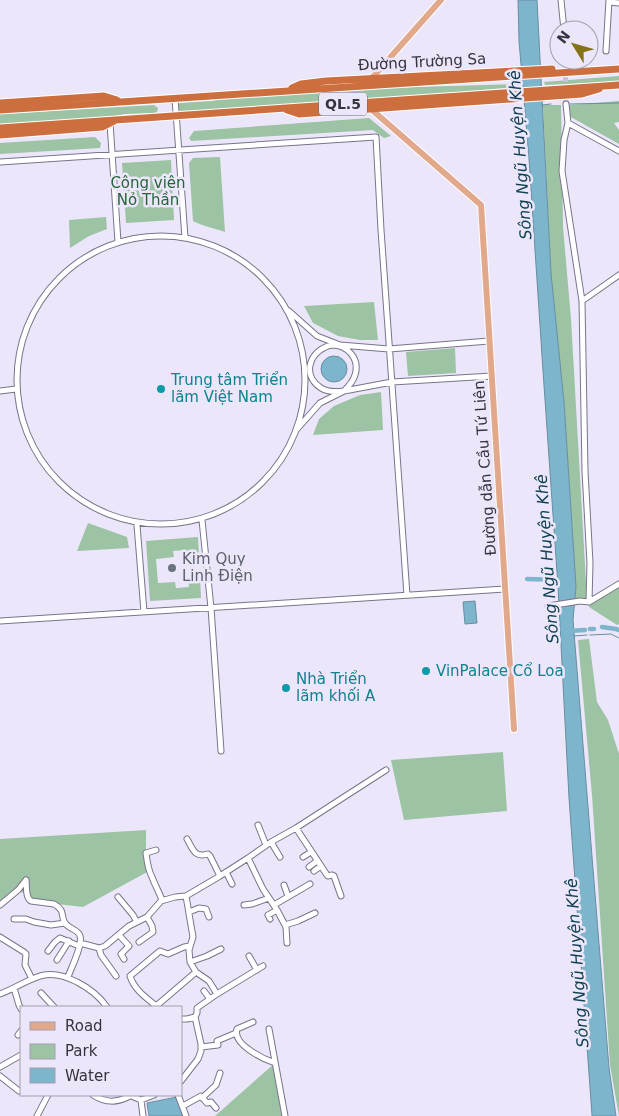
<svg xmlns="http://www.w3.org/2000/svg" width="619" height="1116" font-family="'DejaVu Sans',sans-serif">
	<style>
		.green { fill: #9cc3a3 }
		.water { fill: #7db5cc; stroke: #688ea1 }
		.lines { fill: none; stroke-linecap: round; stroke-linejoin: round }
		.stream { stroke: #688ea1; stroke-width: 1 }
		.canal { stroke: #7db5cc; stroke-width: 4.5 }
		.minor-tunnel { stroke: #c8c2d5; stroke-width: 5; stroke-dasharray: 5 2.5; stroke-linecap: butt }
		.minor-casing { stroke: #7a748a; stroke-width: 7 }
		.major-casing { stroke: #fff; stroke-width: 8 }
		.highway-casing { stroke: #fff; stroke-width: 9 }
		.minor { stroke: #fff; stroke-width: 5 }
		.major { stroke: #e1a88b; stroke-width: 6 }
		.highway { stroke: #cd6e3e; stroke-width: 7 }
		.culture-dot { fill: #0f9aa8; stroke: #ece6fb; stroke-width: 2 }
		.worship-dot { fill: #6b7280; stroke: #ece6fb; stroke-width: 2 }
		.labels { text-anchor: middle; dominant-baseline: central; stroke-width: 5; stroke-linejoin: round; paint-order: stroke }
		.shield { fill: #ece6fb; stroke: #6d6976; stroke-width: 1 }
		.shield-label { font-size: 14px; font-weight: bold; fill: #36333d }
		.street-label { font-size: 15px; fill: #36333d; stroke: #ece6fb }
		.park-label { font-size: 15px; fill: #266538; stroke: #ece6fb }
		.culture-label { font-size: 15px; fill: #0d838f; stroke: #ece6fb; text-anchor: start }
		.worship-label { font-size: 15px; fill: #5b616d; stroke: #ece6fb; text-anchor: start }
		.water-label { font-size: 16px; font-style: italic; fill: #104152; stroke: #ece6fb }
	</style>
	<rect width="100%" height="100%" fill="#ece6fb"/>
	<path class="green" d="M619 76V82L545 85 544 82Z
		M516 84V87L406 97 236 109 181 111 177 109V105L180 103 212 101 222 99 384 88Z
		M619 101V122L614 123 619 130V144L569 116V105Z
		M154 105 158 108 157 112 154 113 125 114 103 118 0 125V114Z
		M543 105H561L563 227 571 319 587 600 575 599 576 587 564 402 551 273Z
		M369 118 391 136 384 138 373 130 191 141 189 138 194 131Z
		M95 137 101 143 100 148 0 154V143Z
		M220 157 225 232C216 229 200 225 193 221L189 163 193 158Z
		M171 160 174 220 126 223 122 163Z
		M106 217 107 229 89 236 70 248 69 220Z
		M374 302 378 340H360L338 336 313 323 304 306Z
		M455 348 456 373 408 376 406 352Z
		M381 392 383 430 313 435 319 419 334 406 360 395Z
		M88 523 127 537 129 548 77 551Z
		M198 537 199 558H187L186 550 173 551 174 557 156 559 158 583 175 582 176 588 189 587 188 578 200 577 201 598 150 601 146 541Z
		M619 584V624L617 625 589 607V602Z
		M589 639 597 702 608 720 619 754V1116L610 1065 592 795 578 640Z
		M503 752 507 811 404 820 391 760Z
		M146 830V853L149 871 83 907 31 901 27 895 18 890 0 905V839Z
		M275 1063 285 1116H215Z"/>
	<path class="water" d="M518 0H537L551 273 564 402 576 587 573 620 609 1068 616 1116H592V1115L569 798 558 587 543 371 529 159 519 41Z
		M321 369a13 13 0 1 1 26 0a13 13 0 1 1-26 0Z
		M475 601 477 623 465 624 463 602Z
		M177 1097 183 1116H149L147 1103Z"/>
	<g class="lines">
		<path class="stream" d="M569 104 619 103
			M542 105 551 104
			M590 635 611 634 619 638
			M574 636 587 635"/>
		<path class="canal" d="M527 579 562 580
			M602 627 616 629 619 630
			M590 629H594
			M569 631 585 630"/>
		<path class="minor-tunnel" d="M565 62 566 104"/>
		<g class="minor-casing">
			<path id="minor" d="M561 0 564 30
				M609 2 619 3
				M606 51 609 0
				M565 62V60
				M175 98 185 238
				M566 104 568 123 619 151
				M110 123 118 242
				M568 123 564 140 562 171 582 301 585 471 590 563 589 602
				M0 162 376 137 381 230 407 595
				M17 380a144 144 0 1 1 288 0a144 144 0 1 1-288 0Z
				M582 301 619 275
				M289 311 317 336 340 345 389 349 489 341
				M332 345C348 345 360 359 355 375 353 382 348 387 344 391 336 392 327 392 321 388 300 374 311 349 332 345Z
				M0 391 16 389
				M297 429 320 403 344 391 392 382 492 376
				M202 520 211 608 221 751
				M137 525 144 612
				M548 606 580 601 589 602 619 584
				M0 621 505 589
				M258 825 266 845
				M296 828 327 875 328 876 332 875 334 876 341 896
				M187 839C193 849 194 858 208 854L210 856 220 876
				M271 842 280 857
				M156 850 146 853C147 861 148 870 152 877 155 885 159 892 162 900
				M303 857 311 852
				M248 858 263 889 277 910 286 927 287 943
				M309 867 317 861
				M314 871 321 866
				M226 872 232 884
				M26 880C27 887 25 897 31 901L54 904C66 911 60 915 65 923 69 929 79 930 80 936 83 945 71 968 68 977
				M284 885 288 896
				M186 896 193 937 189 950 190 962 196 972 209 981 217 994
				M118 897 133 915 137 922
				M0 905 18 890 26 880
				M244 905 252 904 269 898
				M274 905 310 884
				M189 912 199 908 206 909 209 917
				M14 919H26L34 922 51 925 65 923
				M270 919 268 915 277 910
				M285 925 298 921 315 913
				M119 935 129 946 121 954 124 959
				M0 937 24 952 26 954 25 965 32 979
				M139 942 153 932 152 926 147 917
				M80 943 99 948 105 946 129 926 147 917 161 901 175 897 186 896 220 876 248 858 271 842 296 828 386 770
				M99 948 101 955 116 976
				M48 951 55 942 60 938 79 946
				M249 956 257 970
				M57 960 69 941
				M190 962 207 956 221 949
				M14 988 19 1005 21 1009
				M204 991 210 999
				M41 993 54 1007
				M0 994C31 982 43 964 77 982 89 988 99 996 107 1007
				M155 1005C145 997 134 989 130 976L160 951 168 954 184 947 190 946
				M155 1007 196 972
				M181 1019H187L195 1017
				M253 1022 237 1029C232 1044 263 1059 275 1063
				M269 1029 285 1116
				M18 1035 21 1031
				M201 1047 218 1045 217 1041 236 1033
				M0 1067 21 1055
				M0 1076 19 1091
				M181 1081 198 1059 201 1051V1044L195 1017 197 1013V1008L217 994 263 966
				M93 1095C106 1103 116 1103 130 1096
				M129 1095 141 1100 143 1116
				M178 1095 186 1116
				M202 1098 216 1085 220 1073
				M141 1100 154 1095
				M183 1106 201 1096 207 1103 211 1102 216 1108
				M37 1116 48 1095"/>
		</g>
		<g class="major-casing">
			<path id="major" d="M372 78 441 0
				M371 109 481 205 514 729"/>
		</g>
		<g class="highway-casing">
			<path id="highway" d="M292 88 301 84 326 81 552 69
				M0 103 104 96 117 100
				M0 110 619 69
				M287 110 299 114 582 94 599 89
				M0 128 619 85
				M0 135 102 127 114 121"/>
		</g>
		<use href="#minor" class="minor"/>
		<use href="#major" class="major"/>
		<use href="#highway" class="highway"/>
	</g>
	<g class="culture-dot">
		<circle cx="161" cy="389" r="5"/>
		<circle cx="426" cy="671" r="5"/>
		<circle cx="286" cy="688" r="5"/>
	</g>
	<circle class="worship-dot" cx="172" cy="568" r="5"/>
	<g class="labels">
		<rect class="shield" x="319" y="92.5" width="48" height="23" rx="4"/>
		<g class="shield-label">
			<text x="343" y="104">QL.5</text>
		</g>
		<g class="street-label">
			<text transform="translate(422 62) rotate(-3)">Đường Trường Sa</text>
			<text transform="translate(485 468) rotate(-94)">Đường dẫn Cầu Tứ Liên</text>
		</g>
		<g class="park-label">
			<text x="148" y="183">Công viên<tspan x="148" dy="17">Nỏ Thần</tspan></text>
		</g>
		<g class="culture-label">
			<text x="171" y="380">Trung tâm Triển<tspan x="171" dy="17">lãm Việt Nam</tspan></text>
			<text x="436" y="671">VinPalace Cổ Loa</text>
			<text x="296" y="679">Nhà Triển<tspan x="296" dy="17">lãm khối A</tspan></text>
		</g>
		<g class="worship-label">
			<text x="182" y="559">Kim Quy<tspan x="182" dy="17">Linh Điện</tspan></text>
		</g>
		<g class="water-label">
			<text transform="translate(520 155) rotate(-94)">Sông Ngũ Huyện Khê</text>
			<text transform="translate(547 559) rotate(-94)">Sông Ngũ Huyện Khê</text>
			<text transform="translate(577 963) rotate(-94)">Sông Ngũ Huyện Khê</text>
		</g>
	</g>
	<rect x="20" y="1006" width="162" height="90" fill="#ece6fb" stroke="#a39eaf"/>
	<rect x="30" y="1022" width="25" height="8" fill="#e1a88b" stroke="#a39eaf"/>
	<text x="65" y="1031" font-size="15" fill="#36333d">Road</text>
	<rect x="30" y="1044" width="25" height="15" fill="#9cc3a3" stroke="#a39eaf"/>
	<text x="65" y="1056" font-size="15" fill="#36333d">Park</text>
	<rect x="30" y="1068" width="25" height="15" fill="#7db5cc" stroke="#a39eaf"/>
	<text x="65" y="1081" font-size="15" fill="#36333d">Water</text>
	<g transform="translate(574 45) rotate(307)"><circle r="24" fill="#ece6fb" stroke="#a39eaf"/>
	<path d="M0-4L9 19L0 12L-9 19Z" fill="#847416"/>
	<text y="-8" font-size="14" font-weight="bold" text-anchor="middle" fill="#36333d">N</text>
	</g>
</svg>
